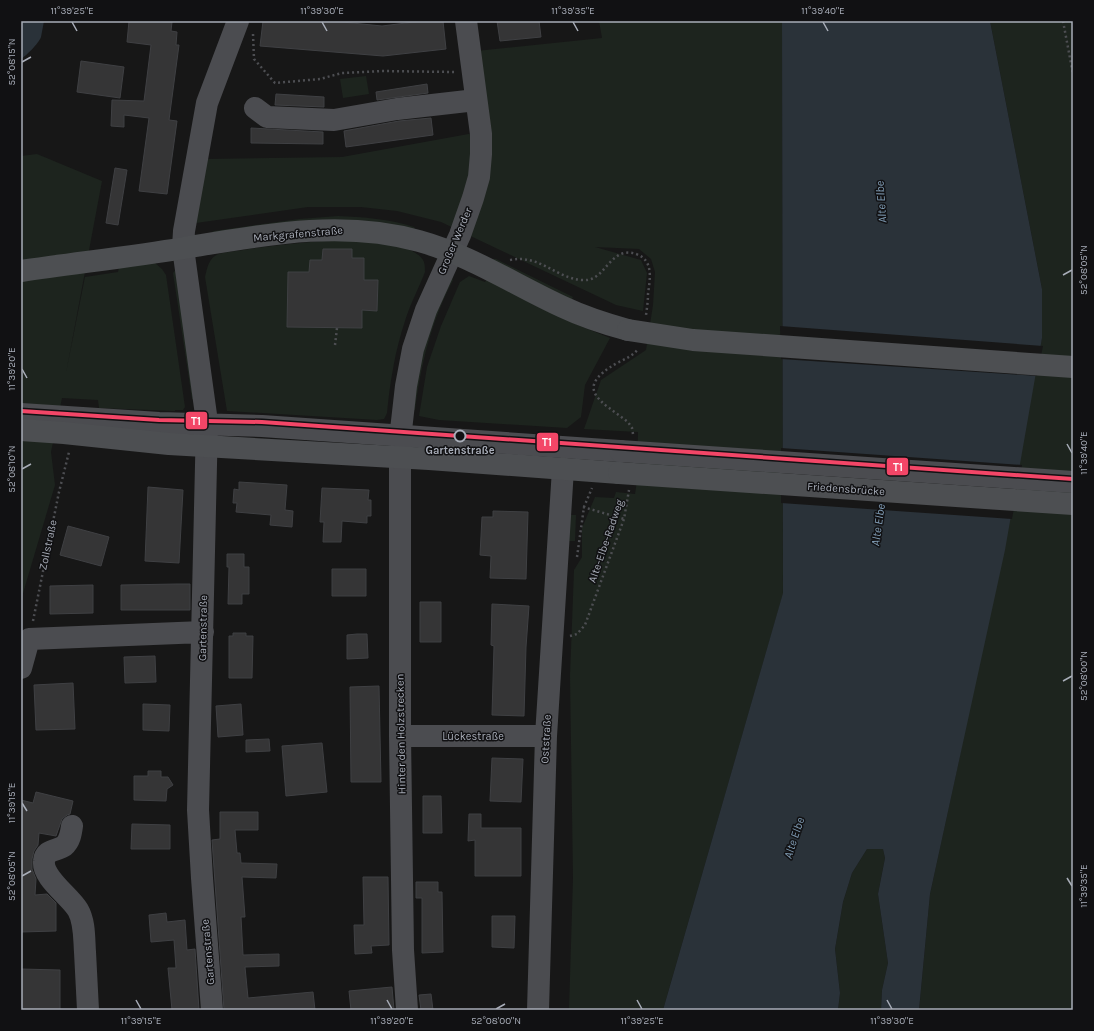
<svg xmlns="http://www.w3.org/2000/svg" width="1094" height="1031" font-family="Karla,sans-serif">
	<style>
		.green { fill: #1d241e }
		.water { fill: #2a3239 }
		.pier { fill: #171717 }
		.building { fill: #353536; stroke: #3f4043 }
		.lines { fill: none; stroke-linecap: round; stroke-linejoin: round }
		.path { stroke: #4d4e52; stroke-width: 2.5; stroke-dasharray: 2 3; stroke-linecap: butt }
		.minor { stroke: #4b4c50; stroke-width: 22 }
		.major { stroke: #4d4f52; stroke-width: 22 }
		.minor-bridge { stroke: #4b4c50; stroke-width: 22 }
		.major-bridge { stroke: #4d4f52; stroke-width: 22 }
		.tram-1-casing { stroke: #111113; stroke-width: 7 }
		.tram-1 { stroke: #f34667; stroke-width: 4 }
		.ticks { fill: none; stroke: #a8adb8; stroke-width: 1.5 }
		.stop-dot { fill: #111113; stroke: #a8adb8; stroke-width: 2 }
		.labels { text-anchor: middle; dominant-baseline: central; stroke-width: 3; stroke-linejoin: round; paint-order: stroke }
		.street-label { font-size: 11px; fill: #a8adb8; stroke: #111113 }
		.stop-label { font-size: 11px; font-weight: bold; fill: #a8adb8; stroke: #111113 }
		.water-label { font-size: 12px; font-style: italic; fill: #7f9bb3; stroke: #111113 }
		.line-badge { stroke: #111113; stroke-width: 1.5 }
		.badge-label { font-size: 11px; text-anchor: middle; font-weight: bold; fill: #fff }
		.neatline { fill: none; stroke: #a8adb8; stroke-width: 1.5 }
		.ticks-label { font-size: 10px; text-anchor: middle; fill: #a8adb8 }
	</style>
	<rect width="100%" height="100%" fill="#171717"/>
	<path class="green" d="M599 21H782L783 594 663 1010H569L573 878 570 676 574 570 582 557V528L595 497 614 498 616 492 635 494 637 481 638 432 584 429 601 380 646 350 653 305 655 272 651 259 639 249 595 247 641 260 647 273 643 311 616 305 441 222 397 211 361 207H308L196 223 206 159 342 157 485 131 476 51 602 38Z
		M990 21H1073V1010H919L930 894 959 760 1042 338V289Z
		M366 76 369 94 343 98 340 79Z
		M37 154 102 181 66 373 85 277 118 272 119 267 155 263 162 269 166 275 185 407 183 410H175V411L99 408 98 400 62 398 51 452 55 485 21 600V156Z
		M338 216C363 217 390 219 414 227L417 232H212L214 231 299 219Z
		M352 239C370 241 412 243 423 260 425 263 425 269 425 272 419 288 410 304 405 321 395 351 390 382 387 413L384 419 377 420 227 411 205 277C207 268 209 257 219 254 228 251 240 251 249 249 283 244 317 241 352 239Z
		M492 259H496L573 297 571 302 490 261Z
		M176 269 196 399H192L173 273Z
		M469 276 485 282 487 279 573 323 610 338 585 385 581 417 567 428 439 420 419 416 427 367 441 326 460 282Z
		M452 278 453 280C431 322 421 364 415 410H410L429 324Z
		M567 515H576L575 541H567Z
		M867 849H883L885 858 878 894 888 963 882 990 881 1010H838L840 993 835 949 843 902 852 873Z"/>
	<path class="water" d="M21 21H44C43 26 42 32 41 37 39 43 26 56 21 59Z
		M782 21H990L1042 289V338L1005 550 930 894 919 1010H881L882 990 888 963 878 894 885 858 883 849H867L852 873 843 902 835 949 840 993 838 1010H663L783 593Z"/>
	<path class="pier" d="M780 326 1043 346 1037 376 781 359Z
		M781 448 1022 465 1012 519 781 503Z"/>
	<path class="building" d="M129 21 172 22 171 31 177 32 176 45H179L169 120 177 121 167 194 139 191 149 118 124 115V127L111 126 112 100 144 101 151 45 127 42Z
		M263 21H332L382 26 422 21H443L446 49 383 56 260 46Z
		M497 21H539L541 37 500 41Z
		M81 61 124 67 120 98 77 92Z
		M427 84 428 93 377 100 376 92Z
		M276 94 324 97V107L275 105Z
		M431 118 433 135 346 147 344 131 399 121Z
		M251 128 323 132V144L251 143Z
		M115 168 127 170 118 225 106 223Z
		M323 249H352V258H364V280H378L377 311 362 310V328L287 327 288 272H309L310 260H322Z
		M239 482 287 485 285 510 293 511 292 527 270 525 271 515 236 512 237 503H233L234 489 239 490Z
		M148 487 183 490 179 563 145 561Z
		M322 488 369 490 368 500H371V516H367V523L342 521 341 542H323L324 522H320Z
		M493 511 528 512 526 579 490 578 491 556 480 555 482 517H493Z
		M68 526 109 537 101 566 60 555Z
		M227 554H244V567H249V594H242V604H228L229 567H227Z
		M332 569H366V596H332Z
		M177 584H190V610H121V585Z
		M93 585V613L50 614V586Z
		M420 602H441V642H420Z
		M492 604 529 606 526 647 524 716 492 715 494 646 491 645Z
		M233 633H246V636H253L252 678H229V636H233Z
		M357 634H367L368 658 347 659V635Z
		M155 656 156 682 125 683 124 657Z
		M73 683 75 729 36 730 34 685Z
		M379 686 381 782H351L350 687Z
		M143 704 170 705 169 731 143 730Z
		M241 704 243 735 218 737 216 706Z
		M269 739 270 751 246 752V740Z
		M322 743 327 792 286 796 282 746Z
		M492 758 523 759 521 802 490 801Z
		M148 771H161V777H168L173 785 167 789 166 801 134 800V776H148Z
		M36 792 73 801 70 814 67 815 62 819 56 836 39 833 38 845 34 851 32 859V869L36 879 35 895 47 894 56 903V931L21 932V800L33 803Z
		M423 796H441L442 833H423Z
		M220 812H258V830H235L237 853H240L241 863 277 864 276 878 242 877 245 917H241L243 955 279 954V966L245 967 248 998 313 992 315 1010H224L212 840 220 839Z
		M469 814H481V828H521V876H475V840L468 841Z
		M132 824 170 825V849H131Z
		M363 877H388L389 945 371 946 372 953 355 954 354 925H364Z
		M416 882H438V892H442L443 952 422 953V898H416Z
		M166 913 167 922 185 920 187 950 195 949 199 1010H172L168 968H176L174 940 151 942 149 915Z
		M492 916H515L514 948 492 947Z
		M21 969 60 970V1010H21Z
		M392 987 394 1010H351L349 991Z
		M431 994 433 1010H421L419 995Z"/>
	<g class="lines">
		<path class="path" d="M1063 21 1073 74
			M253 34 254 59 275 83 320 79 342 73 382 71 454 72
			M510 260C540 254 555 278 582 280 600 282 605 263 619 255 624 252 631 252 636 254 654 260 650 279 648 294 648 301 647 308 646 315
			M335 345 337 328
			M633 434 632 428 628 422C601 401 572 389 617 363 625 359 633 356 638 349
			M583 507 624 519
			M577 557 584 507 592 488
			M33 621 59 492 69 452
			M570 636 577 634 585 625 624 519 629 490"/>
		<path class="minor" d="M255 108 267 117 334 120 397 109 476 100
			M21 414 159 423 262 426 620 451
			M21 668 29 639 203 632
			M400 736H546
			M72 826C71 833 70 841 64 846 57 851 45 849 44 861 42 878 70 896 78 910 85 922 84 939 85 952 86 971 87 991 88 1010
			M212 1010 202 878 198 810 207 422 183 248 184 231 207 103 238 21
			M407 1010 403 950 400 736V439L406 386 413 349 426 310 460 235 473 198 479 177 481 154V134L466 21
			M538 1010 546 736 563 469"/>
		<path class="major" d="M21 271C75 263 130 257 184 248 262 235 342 219 419 241 470 255 515 285 563 307 584 317 606 324 628 330
			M21 430 64 433 169 444 429 459 619 473"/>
		<path class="minor-bridge" d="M620 451 1073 482"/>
		<path class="major-bridge" d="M628 330 693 340 1073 367
			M619 473 1073 504"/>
		<g class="tram-1-casing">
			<path id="tram-1" d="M21 411 159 420 262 422 1073 479"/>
		</g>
		<use href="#tram-1" class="tram-1"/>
	</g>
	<path class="ticks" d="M72 22 77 31M322 22 327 31M573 22 578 31M823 22 828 31M22 62 31 57M1063 275 1072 270M22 369 27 378M1067 444 1072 453M22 469 31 464M1063 681 1072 676M22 803 27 811M22 876 31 871M1067 878 1072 886M136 1000 141 1009M387 1000 392 1009M637 1000 642 1009M887 1000 892 1009M496 1009 505 1004"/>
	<circle class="stop-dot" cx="460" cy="436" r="5.5"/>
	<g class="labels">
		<g class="street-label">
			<text transform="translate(298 234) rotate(-5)">Markgrafenstraße</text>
			<text transform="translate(455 241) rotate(-67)">Großer Werder</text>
			<text transform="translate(846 489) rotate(4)">Friedensbrücke</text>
			<text transform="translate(606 541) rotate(-71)">Alte-Elbe-Radweg</text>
			<text transform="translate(48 545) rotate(-78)">Zollstraße</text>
			<text transform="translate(203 628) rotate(-89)">Gartenstraße</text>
			<text transform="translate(401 734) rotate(-91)">Hinter den Holzstrecken</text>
			<text x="473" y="736">Lückestraße</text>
			<text transform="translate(546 739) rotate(-87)">Oststraße</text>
			<text transform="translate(208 952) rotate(-95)">Gartenstraße</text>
		</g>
		<g class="stop-label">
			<text x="460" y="450">Gartenstraße</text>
		</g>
		<g class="water-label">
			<text transform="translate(881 202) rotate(-94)">Alte Elbe</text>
			<text transform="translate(878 525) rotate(-82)">Alte Elbe</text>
			<text transform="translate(794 838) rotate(-72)">Alte Elbe</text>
		</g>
	</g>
	<g class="line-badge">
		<rect x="185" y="411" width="23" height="19" rx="4" fill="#f34667"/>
		<rect x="536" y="432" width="23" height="20" rx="4" fill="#f34667"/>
		<rect x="886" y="457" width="23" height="19" rx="4" fill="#f34667"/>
	</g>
	<g class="badge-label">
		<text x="196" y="425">T1</text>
		<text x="547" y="446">T1</text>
		<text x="898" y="471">T1</text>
	</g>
	<rect width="1094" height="1031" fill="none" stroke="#111113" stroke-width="44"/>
	<rect x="22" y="22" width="1050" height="987" class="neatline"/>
	<g class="ticks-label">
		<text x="72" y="14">11°39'25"E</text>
		<text x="322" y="14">11°39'30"E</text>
		<text x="573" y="14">11°39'35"E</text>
		<text x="823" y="14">11°39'40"E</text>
		<text transform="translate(11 62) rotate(-90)" y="4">52°08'15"N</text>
		<text transform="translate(1083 270) rotate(-90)" y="4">52°08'05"N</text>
		<text transform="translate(11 369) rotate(-90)" y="4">11°39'20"E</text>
		<text transform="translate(1083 453) rotate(-90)" y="4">11°39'40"E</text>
		<text transform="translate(11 469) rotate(-90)" y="4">52°08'10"N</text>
		<text transform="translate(1083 676) rotate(-90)" y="4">52°08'00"N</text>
		<text transform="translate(11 803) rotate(-90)" y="4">11°39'15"E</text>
		<text transform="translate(11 876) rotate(-90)" y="4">52°08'05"N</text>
		<text transform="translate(1083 886) rotate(-90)" y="4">11°39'35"E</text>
		<text x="141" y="1024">11°39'15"E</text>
		<text x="392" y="1024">11°39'20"E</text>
		<text x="496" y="1024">52°08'00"N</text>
		<text x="642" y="1024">11°39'25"E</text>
		<text x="892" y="1024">11°39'30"E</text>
	</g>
</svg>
